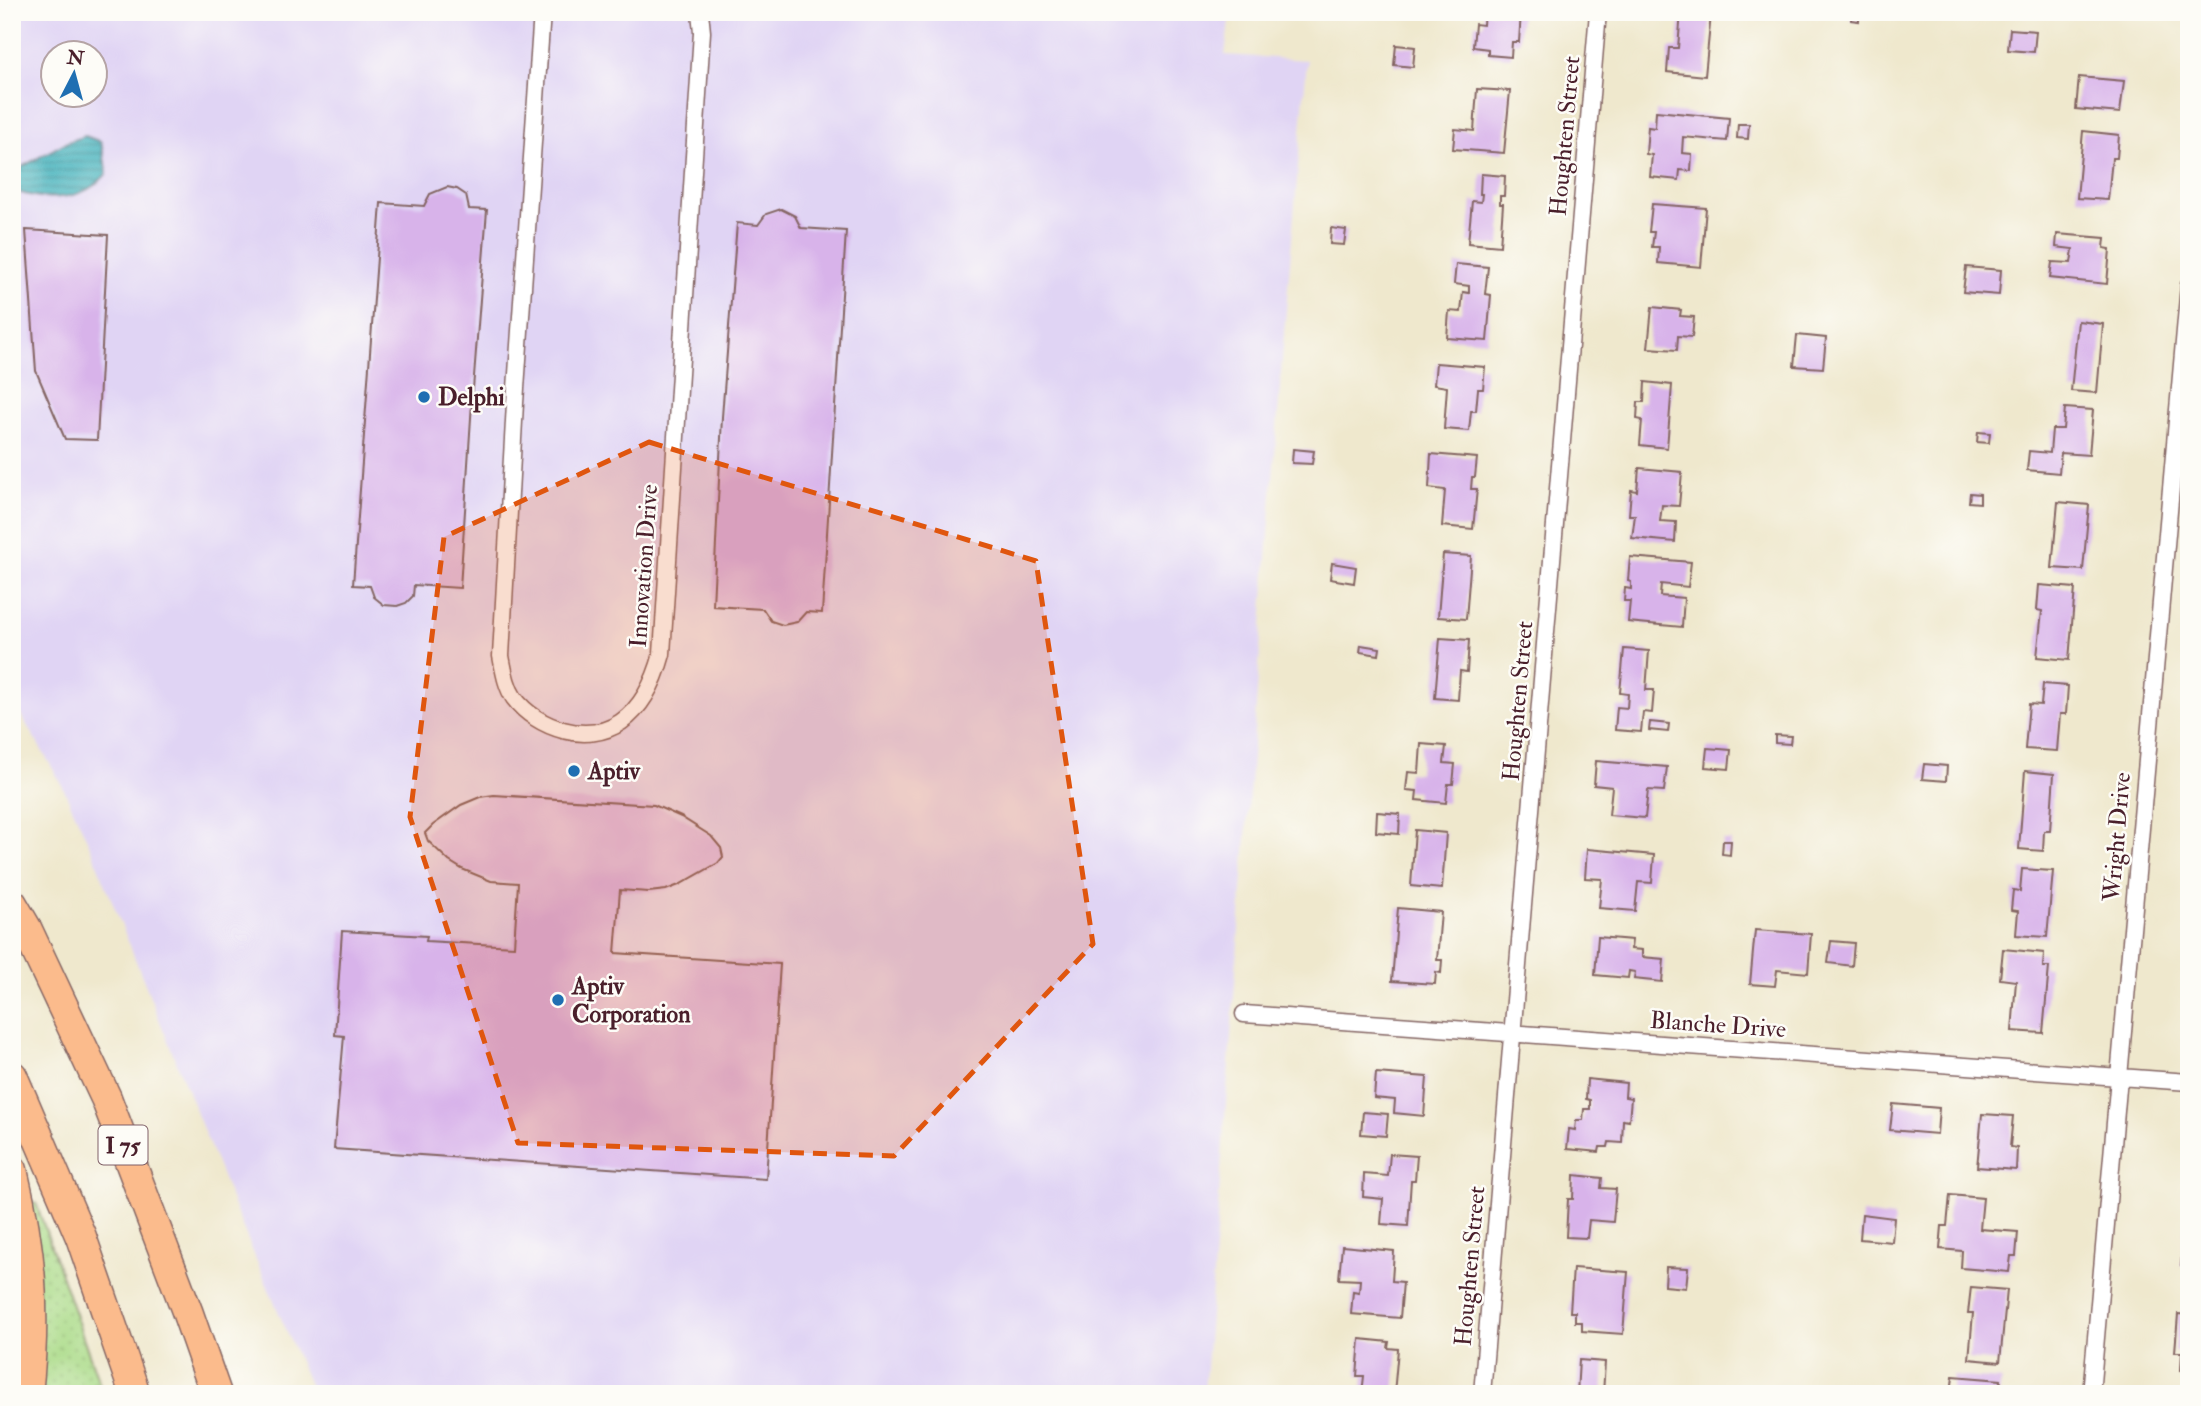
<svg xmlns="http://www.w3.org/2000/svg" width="2201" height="1406" font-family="'IM FELL Double Pica',serif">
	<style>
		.built { fill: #e0d4f4; fill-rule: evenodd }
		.grass { fill: url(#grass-dots); stroke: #7a7d5a; stroke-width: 2 }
		.water { fill: url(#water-rules); stroke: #466874; stroke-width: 2 }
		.building { fill: #d8b3ea }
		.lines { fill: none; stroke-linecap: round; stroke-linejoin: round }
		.street-casing { stroke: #846564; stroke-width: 19 }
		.highway-casing { stroke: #846564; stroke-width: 33 }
		.street { stroke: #fff; stroke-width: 16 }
		.highway { stroke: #fbbb8c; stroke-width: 30 }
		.marked { fill: #e0560e; fill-opacity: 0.2; stroke: #e0560e; stroke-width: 5; stroke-dasharray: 14 9; stroke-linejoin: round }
		.poi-dot { fill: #1f6fb2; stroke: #fdfcf7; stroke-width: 2.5 }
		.labels { text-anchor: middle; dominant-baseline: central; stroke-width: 5; stroke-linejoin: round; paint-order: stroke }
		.shield { fill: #fdfcf7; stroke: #806168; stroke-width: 2 }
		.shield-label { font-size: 23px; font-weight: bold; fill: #4a1f2b }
		.street-label { font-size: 24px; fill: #4a1f2b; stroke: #fdfcf7 }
		.poi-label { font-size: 24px; font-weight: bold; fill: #4a1f2b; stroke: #fdfcf7; text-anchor: start }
	</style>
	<defs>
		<pattern id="grass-dots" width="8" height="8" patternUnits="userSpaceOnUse" patternTransform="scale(1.75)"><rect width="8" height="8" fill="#abdb89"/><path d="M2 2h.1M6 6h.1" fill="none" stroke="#95bc76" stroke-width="1.8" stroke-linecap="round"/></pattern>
		<pattern id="water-rules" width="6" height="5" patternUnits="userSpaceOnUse" patternTransform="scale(1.75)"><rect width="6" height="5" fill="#41b1bc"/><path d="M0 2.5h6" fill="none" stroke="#388f99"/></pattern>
	</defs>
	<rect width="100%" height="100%" fill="#fdfcf7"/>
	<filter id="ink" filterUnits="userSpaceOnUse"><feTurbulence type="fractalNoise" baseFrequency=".0143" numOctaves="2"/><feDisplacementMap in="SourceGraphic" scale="14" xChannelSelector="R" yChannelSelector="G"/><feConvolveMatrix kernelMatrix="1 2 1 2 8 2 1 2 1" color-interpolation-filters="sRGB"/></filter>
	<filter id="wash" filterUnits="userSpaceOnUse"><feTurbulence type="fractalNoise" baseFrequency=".00686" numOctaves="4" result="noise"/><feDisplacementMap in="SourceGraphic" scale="28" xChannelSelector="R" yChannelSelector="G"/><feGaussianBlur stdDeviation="1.57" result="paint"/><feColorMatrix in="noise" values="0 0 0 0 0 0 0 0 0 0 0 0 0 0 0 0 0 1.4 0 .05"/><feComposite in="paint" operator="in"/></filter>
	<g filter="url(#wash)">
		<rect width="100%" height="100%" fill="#efe8cd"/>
		<path class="built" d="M12 12H1230L1225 55 1307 60 1283 346 1204 1394H313L237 1214 90 846 60 781 12 700ZM52 52H94V94H52Z"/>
		<path class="grass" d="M30 1202 36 1203 103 1394H37Z"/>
		<path class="water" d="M85 136 101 142 107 173C85 201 47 202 15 191L12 184 15 171 65 143Z"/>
		<g id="blocks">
			<path class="building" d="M1484 12H1521L1519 42H1512L1511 57 1488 55V49L1473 47 1475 24 1483 25Z
				M1681 12 1711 14 1705 76 1667 72 1669 48H1678Z
				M1851 13H1859V21L1851 20Z
				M2010 29 2036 31 2034 52 2008 50Z
				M1396 45 1415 47 1413 67 1394 65Z
				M2079 77 2124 81 2120 113 2076 109Z
				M1477 89 1510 91 1504 153 1453 149 1455 129 1474 131Z
				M1656 111 1729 118 1727 141 1683 137 1682 153 1692 154 1691 171 1680 170 1679 180 1650 177 1652 155 1646 154 1648 127 1655 128Z
				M1738 124H1749L1748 139 1737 138Z
				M2083 131 2119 135 2117 158H2112L2108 200 2077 198Z
				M1481 174 1505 176 1504 196H1500V204H1503L1500 246 1468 243 1472 201 1481 202 1482 194H1480Z
				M447 187 457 189 466 195 469 209 487 210 472 402 460 588 414 585 413 596 406 603 397 606 384 605 374 597 370 586 353 585 381 203 424 206 430 194Z
				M1652 204 1706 208 1701 267 1658 263 1659 247H1652L1654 232H1649Z
				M781 209 795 216 801 228 846 231 822 613 806 612 797 622 783 625 771 621 763 609 713 606 722 417 737 223 758 225 766 214Z
				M1331 228 1346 230 1344 245 1330 244Z
				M26 230 108 235 97 440 65 439 36 371Z
				M2057 234 2105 238 2104 248 2110 249 2107 284 2050 278 2052 262 2071 263 2073 249 2056 247Z
				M1456 264 1488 267 1485 294 1491 295 1487 341 1447 338 1449 311 1461 312 1463 292 1469 293V286L1454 284Z
				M1966 267 2001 270 1999 295 1963 292Z
				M1652 307 1681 310 1680 316 1694 317 1692 337 1678 336 1677 350 1648 348Z
				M2078 321 2103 324 2097 393 2071 391Z
				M1797 335 1826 338 1823 368 1794 366Z
				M1436 363 1485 367 1483 389H1478L1476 411H1471L1469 431 1444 429 1447 387 1434 385Z
				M1645 382 1672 385 1667 448 1640 445 1642 420 1637 419 1638 402H1644Z
				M2065 408 2093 410 2089 455 2061 453 2059 473 2027 470 2029 451 2050 453 2052 429H2063Z
				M1978 432 1990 433 1989 443 1977 442Z
				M1293 449 1314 451 1312 464 1292 463Z
				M1431 454 1477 458 1475 477H1472L1471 489H1477L1473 529 1442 526 1445 490 1429 488Z
				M1639 468 1682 472 1679 506 1662 505 1660 521 1676 522 1675 542 1632 538 1635 515H1629L1631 490 1637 491Z
				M1970 493 1980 494V503L1969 502Z
				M2058 502 2089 505 2083 570 2052 568Z
				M1443 554 1471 556 1466 619 1438 617Z
				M1630 557 1691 562 1688 587 1661 584 1660 596 1684 598 1682 627 1628 622 1630 601H1624L1625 588 1631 589V582L1628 581Z
				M1332 563 1356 567 1354 583 1330 579Z
				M2039 585 2075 588 2069 660 2037 657 2042 611 2037 610Z
				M1440 638 1469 640 1467 672 1460 671 1458 700 1435 698Z
				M1361 645 1380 648 1379 655 1360 652Z
				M1624 649 1649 651 1646 690H1654L1652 713 1643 712 1641 732 1615 730 1617 707 1627 708 1628 694 1620 693Z
				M2043 684 2068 686 2066 714H2060L2057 751 2025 749 2029 704 2041 705Z
				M1650 722 1669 724 1668 732 1649 730Z
				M1775 735 1791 736 1790 744 1775 743Z
				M1421 744 1446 746 1444 763 1455 764 1453 784H1448L1446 803 1416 800 1417 791 1406 790 1408 772 1419 773Z
				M1707 748 1731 750 1729 769 1705 767Z
				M1596 761 1667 767 1664 791 1648 790 1645 818 1609 815 1612 787 1594 785Z
				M1924 764 1947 766 1946 781 1922 779Z
				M2025 771 2054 774 2050 831H2044L2043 851 2019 849Z
				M494 795 654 805 681 817 711 836 721 848 723 857 718 863 679 885 666 890 649 892 620 890 615 953 780 964 766 1179 334 1149 344 1036 335 1035 342 931 427 936 426 941 514 946 518 883 491 881 462 869 449 861 428 841 425 833 433 825 461 805 480 797Z
				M1377 812 1400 814 1399 834 1376 832Z
				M1415 830 1446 833 1442 889 1411 886Z
				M1723 841H1731L1730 855 1722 854Z
				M1587 849 1654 855 1652 883 1638 882 1635 911 1599 908 1602 879 1585 878Z
				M2022 869 2053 871 2047 937 2016 935 2018 911 2011 910 2013 890 2020 891Z
				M1398 908 1441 912 1437 960H1442L1441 973 1436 972 1435 984 1392 981Z
				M1755 930 1811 934 1808 973 1777 970 1775 986 1750 984Z
				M1598 937 1632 940 1631 949 1642 950V957L1664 959 1662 982 1634 979 1635 972 1629 971 1628 978 1595 975Z
				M1831 941 1854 943 1852 966 1828 963Z
				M2003 949 2044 953 2043 967H2049L2043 1033 2012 1031 2016 981 2000 979Z
				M1376 1073 1427 1077 1424 1116 1394 1113 1395 1100 1374 1098Z
				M1587 1079 1626 1083 1625 1097 1631 1098 1629 1121 1623 1120 1622 1143 1609 1142 1608 1147H1600L1599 1152 1567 1149 1569 1129 1575 1130 1576 1120H1583L1584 1109H1590V1100L1586 1099Z
				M1893 1104 1939 1108 1937 1134 1890 1130Z
				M1363 1112 1388 1114 1386 1136 1361 1134Z
				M1982 1114 2013 1116 2010 1147 2017 1148 2016 1170 1977 1167Z
				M1390 1154 1417 1156 1415 1180H1411L1408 1226 1381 1224 1383 1199 1363 1197 1364 1174 1388 1176Z
				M1574 1175 1602 1178 1601 1188 1616 1189 1613 1222 1589 1220 1587 1238 1566 1237 1568 1199H1573Z
				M1950 1195 1983 1198 1980 1229 2018 1232 2016 1256H2011L2009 1272 1961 1268 1962 1251 1940 1249 1942 1226H1947Z
				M1862 1214 1894 1218 1892 1242 1860 1239Z
				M2185 1217H2189V1266H2181Z
				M1342 1246 1394 1251 1392 1281 1403 1282 1400 1318 1351 1314 1353 1291 1359 1292 1360 1280 1339 1279Z
				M1666 1267 1688 1268 1686 1288 1665 1286Z
				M1573 1268 1628 1272 1623 1334 1582 1331V1322H1575V1312H1570Z
				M1971 1287 2007 1290 2000 1362 1969 1359 1973 1313H1968Z
				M2178 1314 2189 1315V1371L2181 1370 2182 1352H2175Z
				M1360 1339 1389 1342 1388 1348 1398 1349 1394 1394H1362L1364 1376H1357Z
				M1579 1360 1605 1362 1603 1394H1577Z
				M1953 1376 2001 1380 1999 1394H1951Z"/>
		</g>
	</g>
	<g filter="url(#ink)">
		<use href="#blocks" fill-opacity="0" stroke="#846564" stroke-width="2"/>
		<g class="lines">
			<g class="street-casing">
				<path id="street" d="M542 12 515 403 501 656C504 671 506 686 514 698 537 729 588 745 621 722 644 706 655 680 662 654L702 32 700 12
					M1244 1014 2189 1082
					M1482 1394 1598 12
					M2091 1394 2189 285"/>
			</g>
			<g class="highway-casing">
				<path id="highway" d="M12 904 26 928 106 1098 187 1311 216 1394
					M12 1076 81 1237 135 1394
					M12 1170C31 1249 36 1313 27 1394"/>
			</g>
			<use href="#street" class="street"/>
			<use href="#highway" class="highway"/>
		</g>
	</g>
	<path class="marked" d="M649 442 1036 561 1093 944 894 1156 518 1143 410 817 444 537Z"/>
	<g class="poi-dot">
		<circle cx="424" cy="397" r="7"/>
		<circle cx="574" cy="771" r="7"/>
		<circle cx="558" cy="1000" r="7"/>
	</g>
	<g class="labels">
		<rect class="shield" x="98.5" y="1125.5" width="49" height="39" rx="5"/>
		<g class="shield-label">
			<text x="123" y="1145">I 75</text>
		</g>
		<g class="street-label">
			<text transform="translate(1565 136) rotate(-85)">Houghten Street</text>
			<text transform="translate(644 566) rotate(-86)">Innovation Drive</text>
			<text transform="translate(1518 701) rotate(-85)">Houghten Street</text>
			<text transform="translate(2117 837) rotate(-85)">Wright Drive</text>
			<text transform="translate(1718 1025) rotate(4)">Blanche Drive</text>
			<text transform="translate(1470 1266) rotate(-85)">Houghten Street</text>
		</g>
		<g class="poi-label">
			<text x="438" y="397">Delphi</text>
			<text x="588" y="771">Aptiv</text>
			<text x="572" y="986">Aptiv<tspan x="572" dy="28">Corporation</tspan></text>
		</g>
	</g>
	<rect width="2201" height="1406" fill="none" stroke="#fdfcf7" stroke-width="42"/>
	<g transform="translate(74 74) rotate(6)"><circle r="33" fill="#fdfcf7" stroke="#b5a4a5" stroke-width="2"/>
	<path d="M0-5L12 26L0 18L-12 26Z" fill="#1f6fb2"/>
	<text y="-10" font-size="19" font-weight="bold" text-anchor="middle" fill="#4a1f2b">N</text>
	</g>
</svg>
